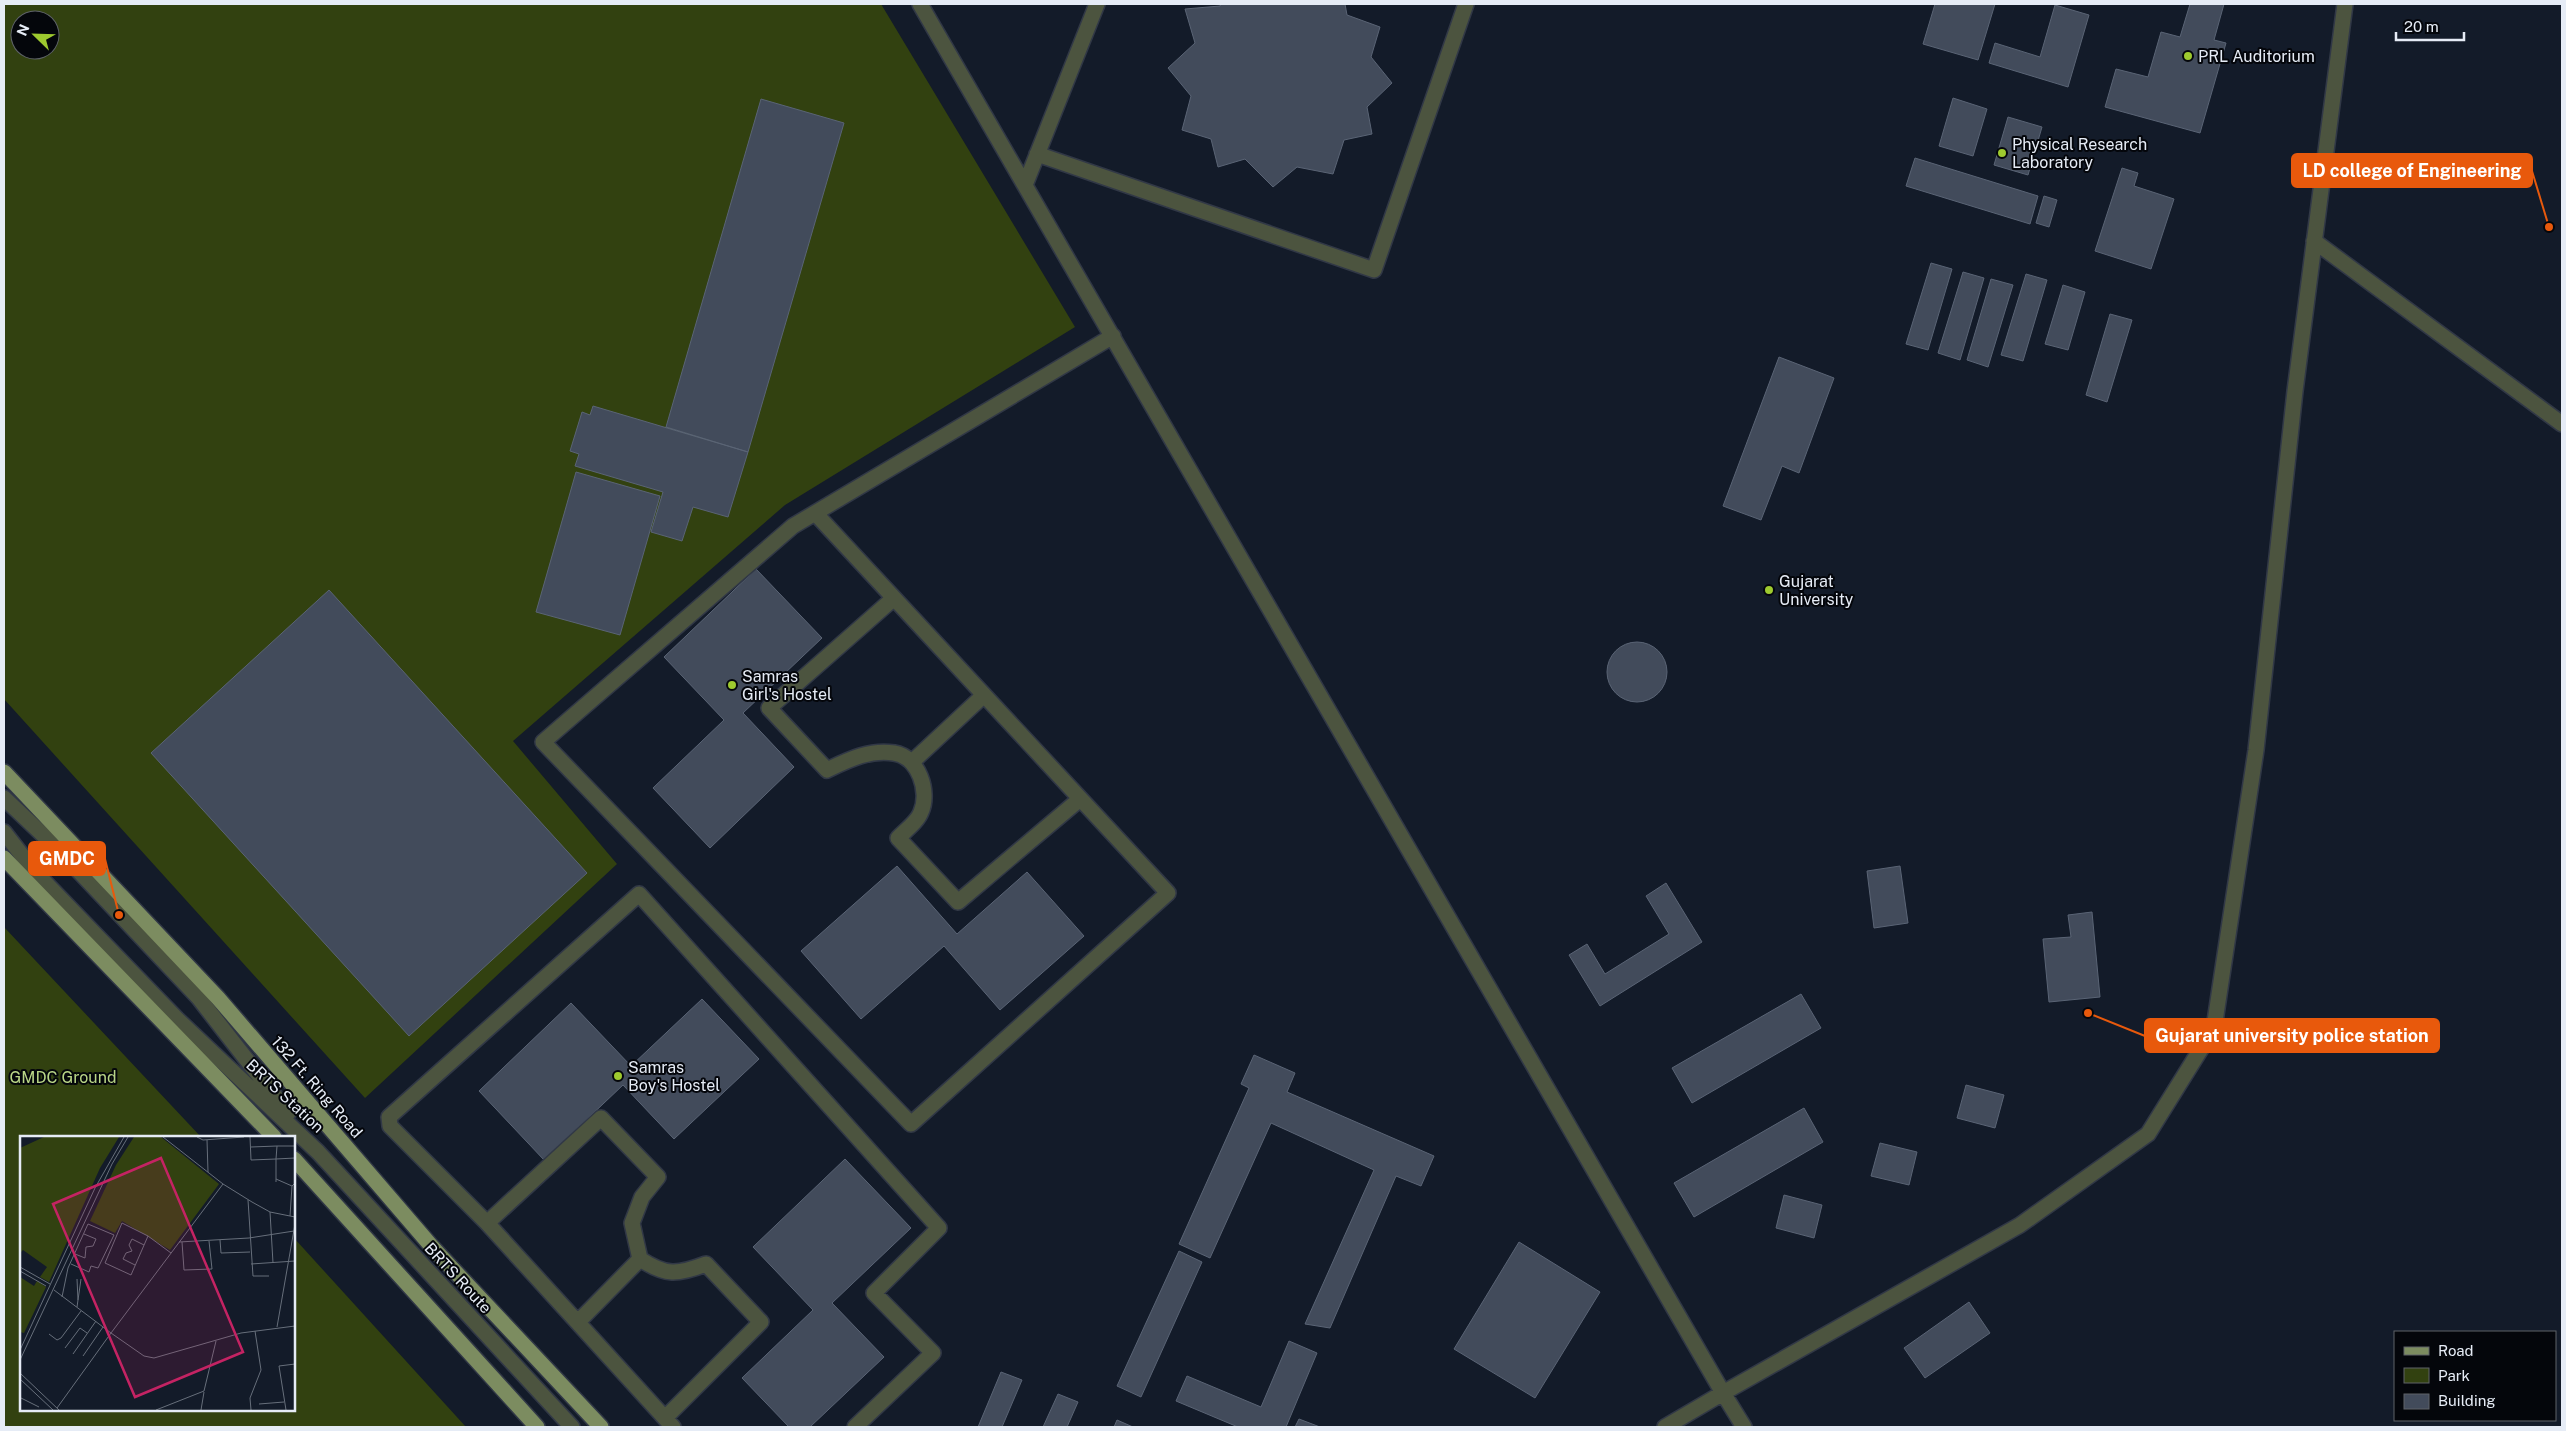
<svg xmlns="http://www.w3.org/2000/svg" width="2566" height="1431" font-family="'Public Sans',sans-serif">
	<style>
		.green { fill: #324110; fill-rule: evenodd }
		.building { fill: #424b5b; stroke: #5a6475 }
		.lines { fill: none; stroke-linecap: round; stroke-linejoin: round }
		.minor-casing { stroke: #313846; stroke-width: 18 }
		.major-casing { stroke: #313846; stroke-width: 18 }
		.minor { stroke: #4c543f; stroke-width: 15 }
		.major { stroke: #7c8c60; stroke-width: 15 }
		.poi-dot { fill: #9eca2f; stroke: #04060b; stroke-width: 2 }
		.labels { text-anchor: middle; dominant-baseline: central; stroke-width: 4; stroke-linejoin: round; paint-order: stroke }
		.poi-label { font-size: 16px; fill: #e6ecf6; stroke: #04060b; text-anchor: start }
		.park-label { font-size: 16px; fill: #b9d587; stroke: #04060b }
		.street-label { font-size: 16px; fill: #e6ecf6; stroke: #04060b }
		.inset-road { fill: none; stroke: #676f7b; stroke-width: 1 }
		.view { fill: #c42363; fill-opacity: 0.15; stroke: #c42363; stroke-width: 2.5 }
		.inset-edge { fill: none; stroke: #e6ecf6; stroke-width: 2.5 }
		.leader { fill: none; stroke: #e8590c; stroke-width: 2 }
		.callout-dot { fill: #e8590c; stroke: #04060b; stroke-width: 2 }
		.callout { fill: #e8590c; stroke: #e8590c; stroke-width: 2 }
		.callout-label { font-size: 18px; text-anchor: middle; font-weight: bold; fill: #fff }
	</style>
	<rect width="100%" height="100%" fill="#131b29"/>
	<path class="green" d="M4 4H881L1075 327 785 505 513 741 617 864 365 1098 4 699ZM20 20H50V50H20Z
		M4 927 201 1137H21V1410H294V1238L466 1427H4Z"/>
	<path class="building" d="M1221 4H1345L1347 15 1380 27 1371 57 1392 83 1367 107 1372 134 1344 140 1333 174 1297 167 1273 187 1245 159 1218 167 1211 139 1182 130 1191 96 1168 68 1195 43 1185 9 1220 6Z
		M1935 4H1995L1978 60 1923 44Z
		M2190 4H2224L2214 40 2226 43 2200 133 2105 107 2116 69 2148 77 2161 32 2180 37Z
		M2055 5 2089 15 2068 87 1989 63 1995 43 2040 57Z
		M1953 98 1987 109 1973 156 1939 146Z
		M761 99 844 123 748 452 666 427Z
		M2008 117 2042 127 2028 175 1994 165Z
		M1915 158 2038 196 2030 224 1906 186Z
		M2122 168 2138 173 2134 186 2174 199 2151 269 2095 251Z
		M2044 196 2057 200 2049 227 2036 223Z
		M1931 263 1952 269 1928 350 1906 344Z
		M1963 272 1984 278 1960 360 1938 353Z
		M2026 274 2047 280 2023 361 2001 355Z
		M1991 279 2013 285 1988 367 1967 360Z
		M2063 285 2085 292 2068 350 2045 344Z
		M2110 314 2132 320 2107 402 2086 395Z
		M1779 357 1834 378 1799 473 1782 466 1761 520 1723 506Z
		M593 406 748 452 728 517 693 507 682 541 651 532 663 492 575 466 579 454 570 451 582 412 590 415Z
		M576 472 660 496 620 635 536 612Z
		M756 569 822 638 743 713 794 767 710 848 653 788 724 720 664 657Z
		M329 590 587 873 409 1036 151 753Z
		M1607 672a30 30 0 1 1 60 0a30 30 0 1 1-60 0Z
		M897 866 957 934 1027 872 1084 936 1000 1010 944 946 861 1019 801 951Z
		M1900 866 1908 923 1874 928 1867 871Z
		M1666 883 1702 942 1600 1006 1569 955 1587 944 1605 974 1669 934 1646 896Z
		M2092 912 2100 997 2049 1002 2043 939 2071 937 2068 915Z
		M1801 994 1821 1028 1692 1103 1672 1068Z
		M702 999 759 1059 674 1139 623 1085 544 1160 479 1091 571 1003 631 1066Z
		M1254 1055 1295 1073 1287 1092 1434 1156 1421 1186 1396 1176 1330 1328 1305 1324 1374 1170 1271 1123 1210 1258 1179 1244 1249 1088 1241 1084Z
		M1966 1085 2004 1095 1995 1128 1957 1118Z
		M1804 1108 1823 1142 1694 1217 1674 1183Z
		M1880 1143 1917 1152 1909 1185 1871 1176Z
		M845 1159 911 1228 832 1303 884 1357 810 1427H789L742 1378 813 1310 753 1247Z
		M1784 1195 1822 1205 1814 1238 1776 1228Z
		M1519 1242 1600 1292 1535 1398 1454 1349Z
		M1179 1251 1202 1262 1141 1397 1117 1386Z
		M1969 1302 1990 1333 1925 1378 1904 1348Z
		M1289 1341 1317 1353 1286 1427H1238L1176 1401 1187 1376 1261 1407Z
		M1001 1372 1022 1380 1002 1427H978Z
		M1058 1394 1078 1402 1067 1427H1043Z
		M1299 1419 1320 1427H1295Z
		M1117 1420 1133 1427H1114Z"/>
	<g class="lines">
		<g class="minor-casing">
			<path id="minor" d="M920 4 1723 1393 1665 1427
				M1037 154 1374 270 1466 4
				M1025 185 1097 4
				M2314 241 2562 424
				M815 513 1168 893 911 1124 543 742 793 526 815 513 1113 336
				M894 598 769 708 827 770C848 760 870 749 894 753 919 757 930 792 921 812 918 821 905 831 898 838L958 902 1080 799
				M912 762 984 695
				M4 798 58 849 198 997 288 1113
				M4 832 35 872 177 1019 318 1152 572 1427
				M487 1223 601 1118 658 1177 642 1197 632 1223 640 1259C666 1276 677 1275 706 1264L761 1322 665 1418
				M578 1322 640 1259
				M673 1427 487 1223 390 1126 389 1117 639 894 939 1228 874 1293 933 1353 855 1427
				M1744 1427 1723 1393 2020 1225 2148 1134 2214 1028 2256 750 2295 391 2345 4"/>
		</g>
		<g class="major-casing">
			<path id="major" d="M4 772 218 998 433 1248 601 1427
				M4 858 274 1137
				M294 1159 537 1427"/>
		</g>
		<use href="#minor" class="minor"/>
		<use href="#major" class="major"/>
	</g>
	<g class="poi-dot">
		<circle cx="2188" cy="56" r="5"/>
		<circle cx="2002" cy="153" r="5"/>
		<circle cx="1769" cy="590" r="5"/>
		<circle cx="732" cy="685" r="5"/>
		<circle cx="618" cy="1076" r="5"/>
	</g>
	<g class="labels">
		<g class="poi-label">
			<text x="2198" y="56">PRL Auditorium</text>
			<text x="2012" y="144">Physical Research<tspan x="2012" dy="18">Laboratory</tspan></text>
			<text x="1779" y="581">Gujarat<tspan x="1779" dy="18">University</tspan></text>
			<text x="742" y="676">Samras<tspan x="742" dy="18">Girl's Hostel</tspan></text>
			<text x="628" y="1067">Samras<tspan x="628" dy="18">Boy's Hostel</tspan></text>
		</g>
		<g class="park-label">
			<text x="63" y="1077">GMDC Ground</text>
		</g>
		<g class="street-label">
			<text transform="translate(317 1087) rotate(49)">132 Ft. Ring Road</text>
			<text transform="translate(285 1096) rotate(43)">BRTS Station</text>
			<text transform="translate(458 1278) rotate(47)">BRTS Route</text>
		</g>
	</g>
	<g transform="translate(20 1136)">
		<rect width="275" height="275" fill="#131b29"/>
		<path d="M24 1H99L80 32 29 146 20 141 27 131 3 114 0 117V12ZM114 1H141L199 48 150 114 102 85 95 97 70 85 96 29ZM0 141 14 150 17 145 26 151 4 197 0 196Z" fill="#324110"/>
		<path class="inset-road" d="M143 1 203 48 232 66 250 76 275 81M177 1 183 4 224 1M230 1 231 24 256 23 257 10H275M187 4 188 36M231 11 257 10M256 43 272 50M256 46V23L275 22M228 64 233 140H249M250 76 253 127M270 80 272 50 275 47M128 100 111 139 85 127 102 87 128 100 151 117M200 104 201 117 230 116M159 106 229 102 274 95M162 106 164 134 192 133 189 105M55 118 65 122 66 111 73 110 76 103 64 98M231 128 275 125M115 129 103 123 106 117 112 115 109 109 112 103 124 109M0 131 30 148M0 135 26 150M57 143 58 164M34 154 91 197 203 48M42 161 48 132 68 88 94 99 78 132 71 130 69 136 51 128M57 171 61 143M257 191 275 88M29 198 37 204 41 202 61 175M45 212 60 192 67 197M0 214 75 52 104 1M53 218 76 185M63 220 83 191M0 224 92 28 108 1M0 237 39 274M0 243 33 274M1 262 19 271M239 268 264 266M37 272 91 197 124 220 134 222 221 197 275 190M136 274 184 255 196 205M181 274 184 256M231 274 230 262 241 234 235 195M266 274 259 230 275 228"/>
		<path class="view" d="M141 22 223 216 115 261 33 68Z"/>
		<rect width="275" height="275" class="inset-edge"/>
	</g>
	<path class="leader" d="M2549 227L2532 171M119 915L105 859M2088 1013L2145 1036"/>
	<g class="callout-dot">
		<circle cx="2549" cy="227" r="5"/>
		<circle cx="119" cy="915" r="5"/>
		<circle cx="2088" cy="1013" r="5"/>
	</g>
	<g class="callout">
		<rect x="2292" y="154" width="240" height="33" rx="5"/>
		<rect x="29" y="842" width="76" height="33" rx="5"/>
		<rect x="2145" y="1019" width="294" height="33" rx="5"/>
	</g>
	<g class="callout-label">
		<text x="2412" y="177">LD college of Engineering</text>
		<text x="67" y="865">GMDC</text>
		<text x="2292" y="1042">Gujarat university police station</text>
	</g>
	<rect width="2566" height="1431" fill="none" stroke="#e6ecf6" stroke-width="10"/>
	<rect x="2394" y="1331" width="162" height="90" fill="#04060b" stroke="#5e6269"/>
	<rect x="2404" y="1347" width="25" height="8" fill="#7c8c60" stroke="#5e6269"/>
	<text x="2438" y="1356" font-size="15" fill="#e6ecf6">Road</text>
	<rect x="2404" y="1368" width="25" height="15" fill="#324110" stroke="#5e6269"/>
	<text x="2438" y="1381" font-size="15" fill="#e6ecf6">Park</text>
	<rect x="2404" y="1394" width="25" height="15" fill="#424b5b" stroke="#5e6269"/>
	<text x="2438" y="1406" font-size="15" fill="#e6ecf6">Building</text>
	<g transform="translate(35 35) rotate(293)"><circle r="24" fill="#04060b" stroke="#5e6269"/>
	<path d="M0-4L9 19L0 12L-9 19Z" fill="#9eca2f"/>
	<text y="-8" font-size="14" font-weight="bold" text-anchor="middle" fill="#e6ecf6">N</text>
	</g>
	<path d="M2396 32v8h68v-8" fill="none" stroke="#e6ecf6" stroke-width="2.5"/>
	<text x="2404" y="32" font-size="15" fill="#e6ecf6" stroke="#04060b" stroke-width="4" paint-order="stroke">20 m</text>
</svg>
